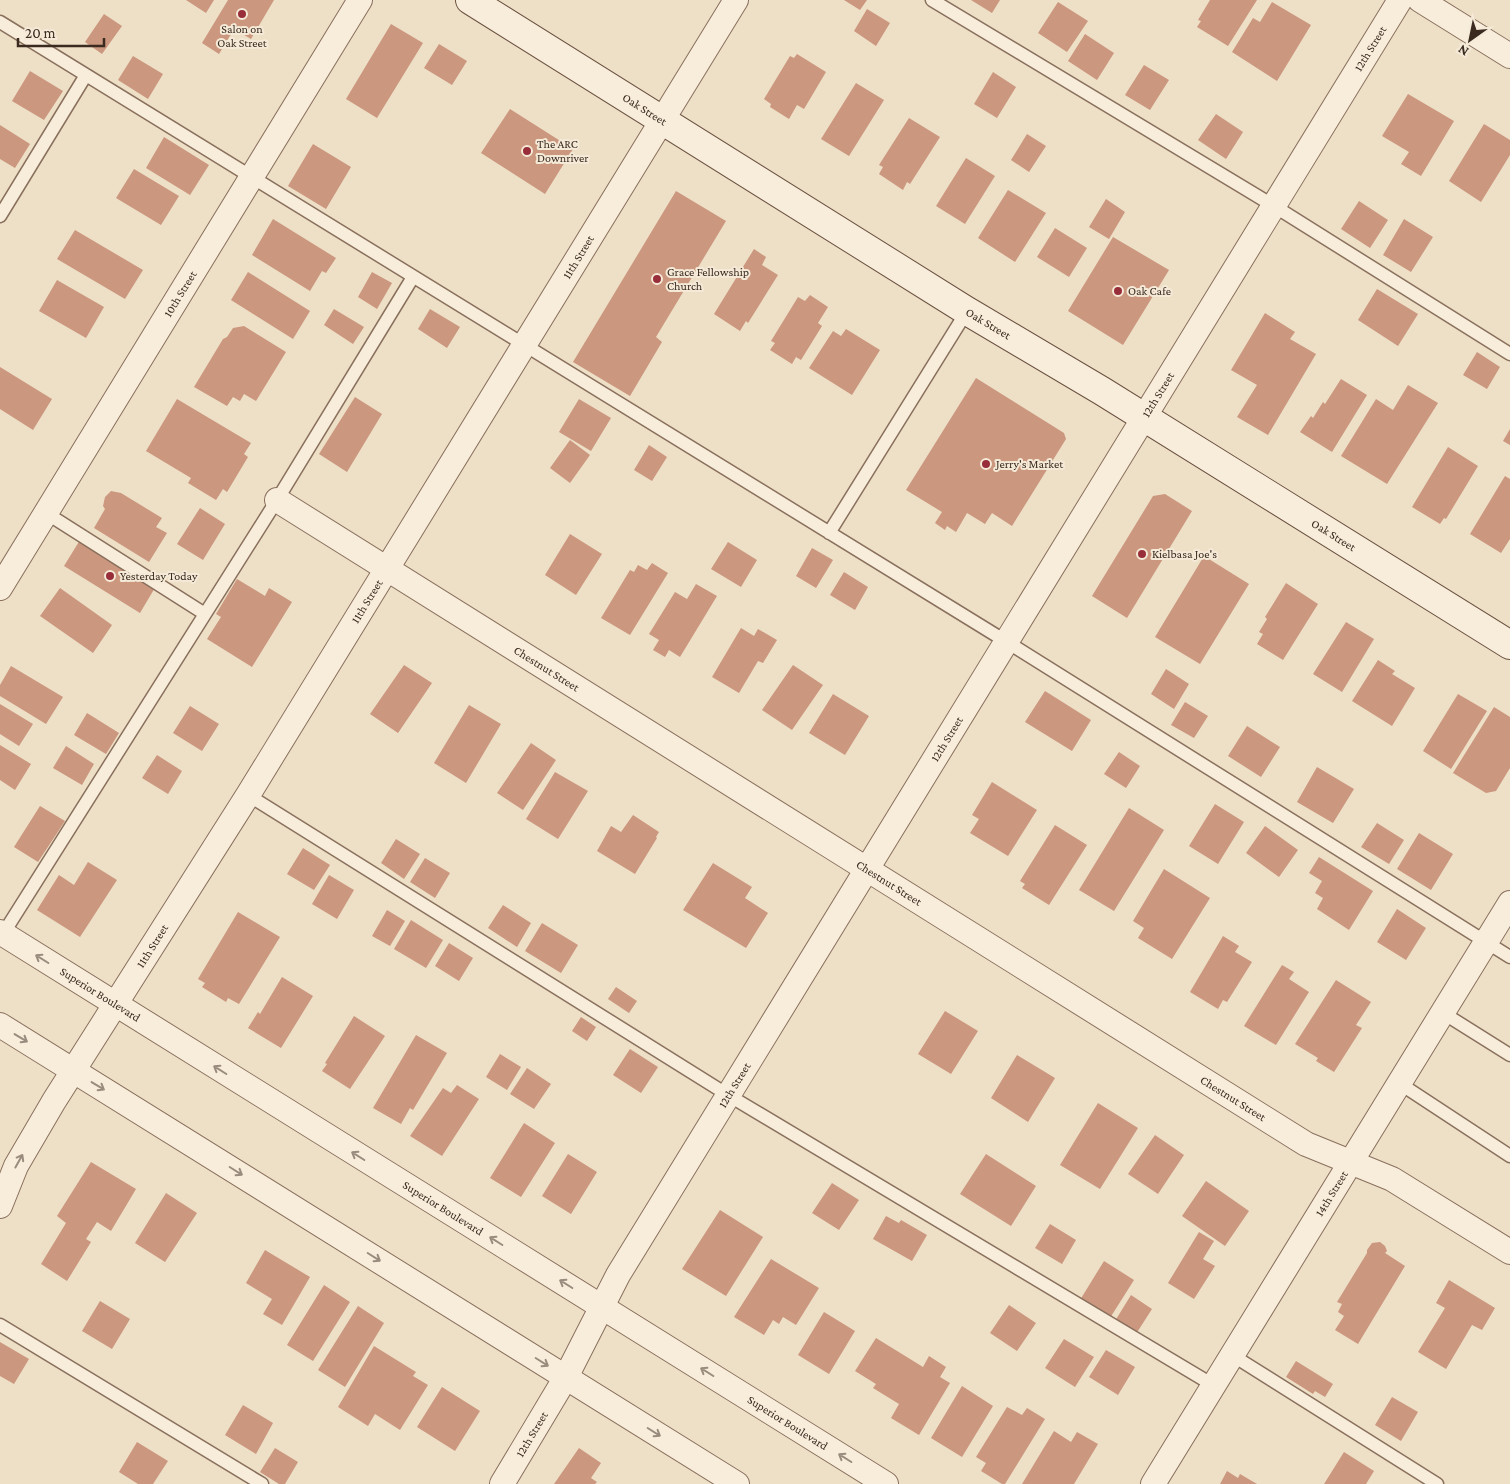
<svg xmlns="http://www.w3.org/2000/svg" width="1510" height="1484" font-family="'Crimson Pro',serif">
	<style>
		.building { fill: #cb977e }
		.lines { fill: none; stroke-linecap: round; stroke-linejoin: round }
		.lane-casing { stroke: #89705d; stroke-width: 15 }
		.street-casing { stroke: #89705d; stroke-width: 26 }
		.secondary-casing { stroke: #6b5140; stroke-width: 30 }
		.lane { stroke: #f8eddb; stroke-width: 12 }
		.street { stroke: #f8eddb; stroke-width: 24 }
		.secondary { stroke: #f8eddb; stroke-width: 28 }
		.oneway { stroke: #998c7e }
		.poi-dot { fill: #972e39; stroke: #f5ead7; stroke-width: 2 }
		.labels { text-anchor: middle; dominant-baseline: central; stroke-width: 4; stroke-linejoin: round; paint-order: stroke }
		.poi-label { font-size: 12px; fill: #3a2a20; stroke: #f5ead7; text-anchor: start }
		.street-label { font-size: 12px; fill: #3a2a20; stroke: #f5ead7 }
	</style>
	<rect width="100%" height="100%" fill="#eedfc7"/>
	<path class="building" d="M186 0H214L206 13Z
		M228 0H274L251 39 234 29 219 54 202 43Z
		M844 0H867L860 10Z
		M971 0H1000L992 13Z
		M1210 0H1257L1228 46 1197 27 1201 21 1198 20Z
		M1058 2 1088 21 1067 52 1038 33Z
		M1272 2 1311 25 1277 81 1232 52 1253 18 1260 22Z
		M867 9 890 23 876 46 854 31Z
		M104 14 122 26 102 54 85 42Z
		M391 24 423 43 377 118 346 99Z
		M1085 34 1114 53 1097 80 1068 61Z
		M439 44 467 61 452 85 424 68Z
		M797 54 826 72 804 109 797 105 789 119 770 107 771 104 764 99 790 56 794 58Z
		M133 56 163 74 148 99 118 80Z
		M1144 65 1169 80 1150 110 1125 95Z
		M30 71 63 91 44 120 12 101Z
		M993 72 1016 87 997 118 974 104Z
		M856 83 884 100 849 156 821 139Z
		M1408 94 1454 121 1421 176 1401 164 1409 152 1382 136Z
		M510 109 573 149 545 194 481 153Z
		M1216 114 1243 132 1226 159 1198 140Z
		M909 118 940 137 910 184 907 182 903 190 879 174 883 167 879 165Z
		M1484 124 1510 140V155L1481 202 1449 181Z
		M0 125 30 144 15 168 0 159Z
		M1027 134 1046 146 1029 172 1011 160Z
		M164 137 209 165 190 195 146 168Z
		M313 144 351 167 326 209 288 186Z
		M966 158 995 176 965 224 936 206Z
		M134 169 179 196 161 225 116 198Z
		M1008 190 1046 213 1015 262 978 238Z
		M676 191 726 221 656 337 662 342 630 396 573 362Z
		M1106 199 1125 212 1109 239 1089 227Z
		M1359 201 1388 220 1370 248 1341 229Z
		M273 219 336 258 326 273 322 271 310 291 252 255Z
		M1404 219 1433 237 1411 272 1383 255Z
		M1055 228 1087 248 1069 277 1037 257Z
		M75 230 143 270 125 299 57 259Z
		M1113 237 1169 270 1123 345 1068 311Z
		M754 249 766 257 762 265 778 275 748 323 746 321 740 331 714 314Z
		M248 272 310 311 293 339 231 300Z
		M372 272 392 283 377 309 358 297Z
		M57 280 104 307 86 338 39 311Z
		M1377 289 1418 314 1398 346 1358 320Z
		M810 295 828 307 818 323 822 326 801 360 796 357 792 364 770 350 775 343 771 341 798 297 805 301Z
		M334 309 364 327 353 344 324 325Z
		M430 309 460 327 447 348 418 329Z
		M1265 313 1295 332 1290 339 1316 354 1268 435 1237 417 1257 385 1231 370Z
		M244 326 286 352 256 401 244 394 240 401 233 397 227 406 194 387 223 339 227 337 233 328Z
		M846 329 880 350 852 395 809 368 833 331 841 336Z
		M1477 352 1500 367 1487 389 1463 375Z
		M0 367 52 399 33 430 0 409Z
		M976 378 1064 433 1066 439 1012 526 992 513 985 524 967 513 956 532 947 526 945 530 935 523 942 512 906 490Z
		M1341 379 1367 395 1332 452 1300 432 1311 416 1313 418 1323 402 1325 404Z
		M1408 385 1438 403 1387 484 1341 456 1376 399 1393 410Z
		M355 397 382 414 347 472 319 454Z
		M177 399 251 443 244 454 248 457 227 492 223 489 216 500 188 483 191 478 146 451Z
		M579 399 611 418 591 451 559 432Z
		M1510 429V445L1503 441Z
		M570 440 590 455 570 483 550 468Z
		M649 445 667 457 652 481 634 470Z
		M1448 447 1478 466 1446 519 1444 518 1440 524 1412 507Z
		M1505 476 1510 479V539L1501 553 1470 534Z
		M111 491 121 493 162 518 156 527 167 533 149 562 94 528 105 509 103 506 105 497Z
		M1165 494 1192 511 1127 618 1092 596 1153 496Z
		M200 508 225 524 203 560 177 544Z
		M570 534 602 554 576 595 545 575Z
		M80 540 156 586 140 613 64 566Z
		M728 542 757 560 741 587 711 569Z
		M812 548 833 560 816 588 796 576Z
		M1204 556 1249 584 1200 664 1155 637Z
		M652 563 668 573 630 635 601 618 630 570 634 572 638 565 647 570Z
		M844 572 868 587 855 610 830 595Z
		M237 579 265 596 269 588 292 602 252 667 207 639 221 617 216 614Z
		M1286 583 1318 604 1283 660 1257 644 1263 634 1259 632 1267 619 1265 617Z
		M696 584 717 596 680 657 669 650 665 657 653 650 659 640 649 634 675 592 687 599Z
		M60 588 112 625 93 653 40 616Z
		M1346 622 1374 639 1342 692 1313 674Z
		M741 628 754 636 758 629 777 640 763 663 758 661 739 693 712 677Z
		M1378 660 1395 671 1392 674 1415 688 1392 726 1352 701Z
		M404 665 432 683 398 733 370 714Z
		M793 665 823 685 792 730 762 710Z
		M11 666 63 697 46 724 0 696V685Z
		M1166 669 1189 684 1174 709 1151 694Z
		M1045 691 1091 720 1072 751 1025 722Z
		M833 694 869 716 845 755 809 733Z
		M1458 694 1487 711 1451 769 1423 751Z
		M1185 702 1208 716 1194 738 1171 725Z
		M0 704 33 724 19 746 0 734Z
		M469 705 501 724 466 783 434 763Z
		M190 706 219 724 202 751 173 733Z
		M1494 707 1510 717V768L1496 791 1486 793 1453 773Z
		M87 713 119 733 106 754 74 735Z
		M1247 726 1280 747 1261 777 1228 756Z
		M531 743 556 760 523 810 497 793Z
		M0 745 31 764 15 790 0 780Z
		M66 746 94 764 82 785 53 768Z
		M1119 752 1140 766 1126 788 1104 774Z
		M157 755 182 771 168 794 142 778Z
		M1317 767 1354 789 1333 823 1297 802Z
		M555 772 588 791 558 839 526 819Z
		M992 782 1037 810 1008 856 970 833 979 819 972 815Z
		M1215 804 1244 822 1218 864 1189 846Z
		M40 806 65 821 38 862 14 847Z
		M1129 808 1164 830 1114 911 1079 890Z
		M633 815 659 832 656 837 657 838 635 874 597 851 611 826 621 832Z
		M1377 823 1404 840 1389 864 1361 847Z
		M1055 825 1087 845 1049 905 1022 888 1025 884 1020 881Z
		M1265 826 1298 850 1279 877 1246 853Z
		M1419 833 1453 854 1431 890 1397 869Z
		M396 839 420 854 404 879 381 863Z
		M303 848 330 865 314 890 287 874Z
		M1319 857 1373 891 1349 930 1317 909 1323 898 1315 893 1322 881 1309 873Z
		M425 858 450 873 435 898 410 882Z
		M88 862 117 880 80 937 37 910 59 875 74 885Z
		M713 863 752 887 745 898 768 913 746 948 683 910Z
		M1164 869 1210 898 1172 959 1138 938 1144 928 1133 921Z
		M329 875 354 890 337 919 312 904Z
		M503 905 531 923 517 947 488 928Z
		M1397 909 1426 928 1406 960 1377 942Z
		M387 910 405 921 390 946 372 936Z
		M238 912 280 937 239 1004 228 998 226 1002 202 987 205 983 198 979Z
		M411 920 443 940 426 968 394 949Z
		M542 923 578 945 561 973 525 951Z
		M1223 936 1239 946 1235 952 1252 962 1227 1002 1223 1000 1218 1009 1190 992Z
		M449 943 473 958 459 981 435 966Z
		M1282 965 1294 972 1289 979 1309 992 1276 1045 1244 1026Z
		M282 977 313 996 281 1048 248 1028 258 1012 260 1014Z
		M1336 980 1371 1002 1356 1025 1362 1028 1334 1072 1316 1061 1318 1058 1295 1044Z
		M616 987 637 1001 629 1013 608 999Z
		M945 1011 978 1031 951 1074 918 1054Z
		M354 1016 385 1036 350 1089 322 1071 327 1064 325 1063Z
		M581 1017 596 1027 587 1041 572 1031Z
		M416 1035 447 1053 413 1110 410 1108 401 1124 373 1108Z
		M630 1049 658 1067 641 1093 613 1075Z
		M500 1054 521 1067 507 1090 486 1077Z
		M1017 1055 1055 1078 1028 1122 991 1098Z
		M527 1068 551 1084 534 1109 510 1094Z
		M457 1085 479 1099 442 1156 410 1136 443 1088 451 1093Z
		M1098 1103 1138 1128 1100 1189 1060 1165Z
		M524 1123 555 1143 521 1197 490 1178Z
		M1155 1135 1184 1155 1158 1194 1128 1174Z
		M568 1154 597 1172 571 1214 542 1196Z
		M986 1154 1036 1186 1011 1226 960 1194Z
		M91 1162 136 1189 111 1231 97 1222 86 1239 91 1242 67 1281 41 1264 66 1223 57 1216Z
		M1206 1181 1249 1211 1225 1246 1182 1216Z
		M832 1183 859 1200 839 1230 812 1213Z
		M166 1193 197 1213 165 1262 135 1243Z
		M720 1210 763 1237 726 1296 682 1269Z
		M886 1216 899 1223 901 1220 927 1235 912 1261 873 1239Z
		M1050 1224 1076 1240 1062 1264 1035 1248Z
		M1199 1232 1214 1241 1203 1259 1215 1266 1194 1299 1168 1283Z
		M1380 1242 1385 1246 1387 1251 1385 1253 1405 1266 1358 1344 1335 1330 1344 1316 1338 1312 1342 1304 1337 1302 1367 1253V1250L1372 1243Z
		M265 1250 310 1277 282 1325 263 1314 272 1299 246 1283Z
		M771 1259 819 1288 796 1325 783 1317 779 1324 773 1320 764 1335 734 1317Z
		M1104 1261 1134 1280 1110 1318 1080 1300Z
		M1449 1280 1495 1308 1482 1330 1472 1325 1446 1369 1418 1352 1445 1308 1436 1303Z
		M324 1285 350 1302 313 1361 287 1345Z
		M1131 1295 1152 1309 1136 1334 1115 1321Z
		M100 1301 130 1319 112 1349 82 1331Z
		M1009 1305 1036 1323 1017 1351 990 1333Z
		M358 1306 384 1323 345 1387 318 1370Z
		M824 1312 855 1331 829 1374 798 1355Z
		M876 1338 923 1367 929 1356 946 1367 940 1377 950 1383 919 1435 891 1418 899 1404 873 1388 876 1384 855 1371Z
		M1064 1339 1094 1357 1075 1387 1045 1368Z
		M0 1342 29 1359 14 1384 0 1376Z
		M374 1346 416 1372 413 1376 428 1385 400 1430 375 1414 368 1426 338 1407Z
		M1106 1350 1135 1367 1118 1395 1089 1377Z
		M1296 1361 1333 1384 1325 1397 1315 1391 1313 1394 1286 1377Z
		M962 1386 993 1406 962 1457 931 1438Z
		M442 1387 480 1411 455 1451 417 1427Z
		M1392 1397 1418 1412 1401 1441 1375 1425Z
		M243 1405 273 1423 256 1454 225 1435Z
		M1007 1407 1022 1415 1027 1408 1045 1419 1005 1484H1002L981 1471 986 1463 976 1457Z
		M1054 1431 1071 1442 1077 1432 1098 1444 1074 1484H1022Z
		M137 1442 168 1461 153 1484H138L119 1472Z
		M275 1448 298 1462 285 1484H279L260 1472Z
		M579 1448 601 1463 591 1478 597 1482 595 1484H554Z
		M1344 1452 1374 1471 1366 1484H1324Z
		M1227 1471 1238 1478 1240 1474 1257 1484H1220Z"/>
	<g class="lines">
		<g class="lane-casing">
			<path id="lane" d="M932 0 1274 206 1510 354
				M0 22 1007 642 1510 957
				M0 216 86 75
				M46 513 205 614
				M829 533 967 311
				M248 795 728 1095 1213 1385
				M3 934 277 500 413 277
				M1443 1013 1510 1055
				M1399 1083 1510 1156
				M0 1325 262 1484
				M1232 1355 1437 1484"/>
		</g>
		<g class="street-casing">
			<g id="street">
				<path d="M1420 0 1510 56"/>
				<path id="s1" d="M277 500 1306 1144 1392 1179 1510 1252"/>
				<path id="s2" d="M0 588 360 0"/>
				<path id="s3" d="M0 932 886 1484"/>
				<path d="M0 1025 737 1484"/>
				<path id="s4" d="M0 1206 16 1166 54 1101 248 795 736 0"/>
				<path id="s5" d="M502 1484 566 1377 618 1275 1400 0"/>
				<path id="s6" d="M1153 1484 1510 903"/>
			</g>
		</g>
		<g class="secondary-casing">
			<g id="secondary">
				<path id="s7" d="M470 0 967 311 1102 391 1510 645"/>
			</g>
		</g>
		<use href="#lane" class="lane"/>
		<use href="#street" class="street"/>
		<use href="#secondary" class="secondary"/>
	</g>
	<defs><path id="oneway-shaft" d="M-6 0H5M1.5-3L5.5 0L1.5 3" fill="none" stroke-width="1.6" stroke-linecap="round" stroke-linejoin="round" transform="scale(1.25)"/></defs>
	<g class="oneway">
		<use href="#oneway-shaft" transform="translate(42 959) rotate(-148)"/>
		<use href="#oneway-shaft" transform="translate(21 1038) rotate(31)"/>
		<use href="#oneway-shaft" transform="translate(220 1070) rotate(-148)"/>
		<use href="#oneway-shaft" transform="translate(98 1086) rotate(31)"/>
		<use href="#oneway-shaft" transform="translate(358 1156) rotate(-148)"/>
		<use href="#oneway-shaft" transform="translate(19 1161) rotate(-61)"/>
		<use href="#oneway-shaft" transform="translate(236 1171) rotate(32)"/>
		<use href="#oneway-shaft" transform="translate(496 1241) rotate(-148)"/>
		<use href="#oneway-shaft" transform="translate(374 1257) rotate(32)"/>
		<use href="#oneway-shaft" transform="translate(566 1284) rotate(-148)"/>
		<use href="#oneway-shaft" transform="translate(542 1362) rotate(32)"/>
		<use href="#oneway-shaft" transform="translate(707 1372) rotate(-148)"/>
		<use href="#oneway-shaft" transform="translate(654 1432) rotate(32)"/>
		<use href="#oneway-shaft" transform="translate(845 1458) rotate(-148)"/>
	</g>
	<g class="poi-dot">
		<circle cx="242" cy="14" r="5"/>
		<circle cx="527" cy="151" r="5"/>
		<circle cx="657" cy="279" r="5"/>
		<circle cx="1118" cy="291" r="5"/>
		<circle cx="986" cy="464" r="5"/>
		<circle cx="1142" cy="554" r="5"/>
		<circle cx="110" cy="576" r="5"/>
	</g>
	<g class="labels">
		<g class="poi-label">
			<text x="242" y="29" text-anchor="middle">Salon on<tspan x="242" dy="14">Oak Street</tspan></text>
			<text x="537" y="144">The ARC<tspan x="537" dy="14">Downriver</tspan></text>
			<text x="667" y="272">Grace Fellowship<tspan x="667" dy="14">Church</tspan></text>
			<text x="1128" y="291">Oak Cafe</text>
			<text x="996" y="464">Jerry's Market</text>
			<text x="1152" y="554">Kielbasa Joe's</text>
			<text x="120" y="576">Yesterday Today</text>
		</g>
		<g class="street-label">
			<text stroke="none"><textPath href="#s5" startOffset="1678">12th Street</textPath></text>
			<text stroke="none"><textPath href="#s7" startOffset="206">Oak Street</textPath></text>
			<text stroke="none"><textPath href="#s4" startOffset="1112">11th Street</textPath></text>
			<text stroke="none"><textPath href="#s2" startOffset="345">10th Street</textPath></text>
			<text stroke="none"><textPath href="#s7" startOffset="611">Oak Street</textPath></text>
			<text stroke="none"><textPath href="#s5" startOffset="1272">12th Street</textPath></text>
			<text stroke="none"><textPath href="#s7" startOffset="1016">Oak Street</textPath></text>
			<text stroke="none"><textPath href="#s4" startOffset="708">11th Street</textPath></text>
			<text stroke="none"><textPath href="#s1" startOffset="318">Chestnut Street</textPath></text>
			<text stroke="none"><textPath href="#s5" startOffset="868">12th Street</textPath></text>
			<text stroke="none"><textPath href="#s1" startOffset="722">Chestnut Street</textPath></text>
			<text stroke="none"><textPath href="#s4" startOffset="302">11th Street</textPath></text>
			<text stroke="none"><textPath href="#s3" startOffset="118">Superior Boulevard</textPath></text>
			<text stroke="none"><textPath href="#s5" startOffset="462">12th Street</textPath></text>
			<text stroke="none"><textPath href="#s1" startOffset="1128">Chestnut Street</textPath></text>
			<text stroke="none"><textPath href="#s6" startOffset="341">14th Street</textPath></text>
			<text stroke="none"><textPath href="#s3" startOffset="522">Superior Boulevard</textPath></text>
			<text stroke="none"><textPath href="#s3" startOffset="928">Superior Boulevard</textPath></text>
			<text stroke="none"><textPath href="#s5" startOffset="58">12th Street</textPath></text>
		</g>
	</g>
	<g transform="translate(1470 40) rotate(213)" stroke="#f5ead7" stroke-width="4" paint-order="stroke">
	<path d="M0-4L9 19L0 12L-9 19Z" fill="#3a2a20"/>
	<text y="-8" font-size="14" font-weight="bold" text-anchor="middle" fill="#3a2a20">N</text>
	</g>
	<path d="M18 38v8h86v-8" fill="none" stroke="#3a2a20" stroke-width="2.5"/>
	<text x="25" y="38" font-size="15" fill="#3a2a20" stroke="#f5ead7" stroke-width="4" paint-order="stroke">20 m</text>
</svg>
